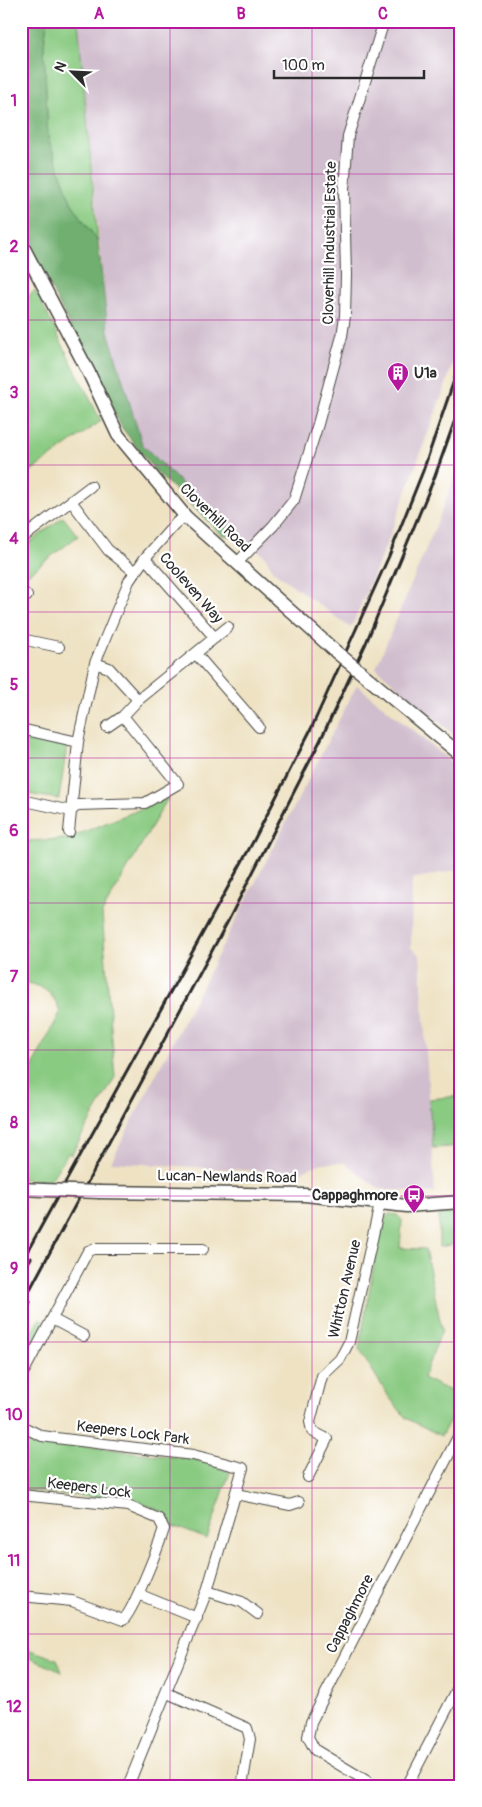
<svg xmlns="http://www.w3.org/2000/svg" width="482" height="1807" font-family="Pangolin,sans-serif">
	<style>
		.industrial { fill: #d0bdcd }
		.green { fill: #8acb82; stroke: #5a7b56 }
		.forest { fill: #6faf70; stroke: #4d6d4e }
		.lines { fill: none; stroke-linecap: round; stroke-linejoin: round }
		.minor-casing { stroke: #484642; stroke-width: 12 }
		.tertiary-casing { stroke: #484642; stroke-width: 15 }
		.minor { stroke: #fff; stroke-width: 10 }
		.tertiary { stroke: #fff; stroke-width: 12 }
		.rail { stroke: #2b2b2b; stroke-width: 3 }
		.tertiary-bridge-casing { stroke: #484642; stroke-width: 15; stroke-linecap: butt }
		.tertiary-bridge { stroke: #fff; stroke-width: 12 }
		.grid { fill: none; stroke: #b5179e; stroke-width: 1; stroke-opacity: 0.55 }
		.labels { text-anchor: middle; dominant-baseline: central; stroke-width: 4.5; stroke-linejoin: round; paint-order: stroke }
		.street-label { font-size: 15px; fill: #2b2b2b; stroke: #fff }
		.poi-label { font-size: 15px; font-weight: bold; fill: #2b2b2b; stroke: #fff; text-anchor: start }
		.neatline { fill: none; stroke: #b5179e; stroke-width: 2 }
		.grid-label { font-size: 16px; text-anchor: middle; font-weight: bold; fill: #b5179e }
	</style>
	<rect width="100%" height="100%" fill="#fff"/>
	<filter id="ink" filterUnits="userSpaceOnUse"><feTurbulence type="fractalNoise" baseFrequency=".02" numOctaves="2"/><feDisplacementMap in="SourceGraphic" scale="10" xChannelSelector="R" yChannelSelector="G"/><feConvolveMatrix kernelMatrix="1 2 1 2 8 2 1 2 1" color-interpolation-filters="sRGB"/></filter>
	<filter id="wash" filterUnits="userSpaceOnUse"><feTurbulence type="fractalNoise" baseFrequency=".0096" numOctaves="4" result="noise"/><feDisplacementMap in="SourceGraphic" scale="20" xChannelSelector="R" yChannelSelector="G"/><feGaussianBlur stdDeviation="1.12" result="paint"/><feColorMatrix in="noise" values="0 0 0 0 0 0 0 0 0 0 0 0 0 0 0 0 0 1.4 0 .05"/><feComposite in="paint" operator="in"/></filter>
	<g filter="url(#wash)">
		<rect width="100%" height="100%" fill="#eee2c3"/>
		<path class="industrial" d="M78 21H461V336L447 381 390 536 351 628 273 571 265 556 217 519 142 444 108 331Z
			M461 458V741L376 668 441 513Z
			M357 685 461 770V869L412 879 411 948 420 955 435 1193 379 1189 345 1163H322L292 1175 261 1171 111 1162Z"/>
		<path class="green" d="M47 21H78L98 242 71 202 48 138 44 45Z
			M35 290 101 421 24 476 21 472V303Z
			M63 517 78 536 28 574 23 568 21 569V549Z
			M21 738 67 746 59 799 21 793Z
			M168 798 102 913 115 1077 71 1155 68 1153 50 1181 21 1179V1089L60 1013C55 993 41 984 21 982V960L26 939 21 938V881L27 841 66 839Z
			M461 1096V1146L433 1148 429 1099Z
			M461 1212V1243L439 1247V1215Z
			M389 1214 397 1215 402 1220 400 1248 425 1249 442 1330 423 1378 461 1396V1402L441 1436 406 1418 389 1397 359 1349 377 1247 383 1220Z
			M39 1319 45 1322 21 1367V1351Z
			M21 1430 42 1441 198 1460 230 1472 207 1539 171 1525 163 1512 132 1498 123 1497 121 1500 21 1490Z
			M21 1647 57 1659 62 1672 21 1654Z"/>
		<path class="forest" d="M21 21H47L44 45 48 138 71 202 98 242 108 331 142 444 217 519 244 538 222 535 156 472 122 428 26 239 21 215Z"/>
	</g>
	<g filter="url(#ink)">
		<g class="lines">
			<g class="minor-casing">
				<path id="minor" d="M71 501 108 550 135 572
					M21 539 91 486
					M145 558 215 638
					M237 563 273 526 294 500 318 424 342 336 345 316 346 275 344 189 348 136 384 21
					M21 590 27 596
					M21 639 59 647
					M196 654 259 727
					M95 663 109 668 138 700 228 627
					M107 727 123 716 138 700
					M21 729 78 742
					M21 800 71 811 78 805 145 803 178 784 123 716
					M69 832 78 742 95 663 129 581 145 558 177 522 186 517
					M52 1319 84 1336
					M21 1377 88 1251 93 1249H203
					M21 1426 42 1436 56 1438 193 1455 243 1468 207 1591 128 1786
					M308 1477 327 1439 312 1431 310 1422 322 1376 340 1359 349 1342 380 1204
					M236 1494 290 1505 299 1502
					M21 1495 128 1506 159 1519 164 1529C159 1545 133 1612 123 1620L72 1601 21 1596
					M207 1591 242 1602 258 1614
					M138 1594 197 1618
					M167 1693 247 1728 250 1739 242 1786
					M375 1786 315 1750 308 1737 311 1722 461 1431
					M407 1786 461 1682"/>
			</g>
			<g class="tertiary-casing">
				<path id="tertiary" d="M21 243 89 373 118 435 186 517 335 651
					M369 679 461 755
					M21 1189 43 1190
					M100 1192 305 1195 407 1206 461 1202"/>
			</g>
			<use href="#minor" class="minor"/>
			<use href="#tertiary" class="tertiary"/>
			<path class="rail" d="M21 1263 254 840 311 729 389 556 423 471 461 360
				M21 1275 31 1258
				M21 1306 228 921 320 741 366 643 435 476 461 403
				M21 1319 30 1302"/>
			<g class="tertiary-bridge-casing">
				<path id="tertiary-bridge" d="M335 651 369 679
					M43 1190 100 1192"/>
			</g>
			<use href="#tertiary-bridge" class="tertiary-bridge"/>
		</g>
	</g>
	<path class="grid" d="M170 21V1786M312 21V1786M21 174H461M21 320H461M21 465H461M21 612H461M21 758H461M21 903H461M21 1050H461M21 1196H461M21 1342H461M21 1488H461M21 1634H461"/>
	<defs>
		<g id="building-pin" transform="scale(1.125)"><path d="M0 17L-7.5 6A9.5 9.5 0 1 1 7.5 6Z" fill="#b5179e" stroke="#fff"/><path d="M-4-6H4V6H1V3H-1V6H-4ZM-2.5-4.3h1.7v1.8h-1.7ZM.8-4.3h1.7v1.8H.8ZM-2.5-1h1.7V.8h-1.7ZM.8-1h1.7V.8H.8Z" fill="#fff"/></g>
		<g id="bus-pin" transform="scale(1.125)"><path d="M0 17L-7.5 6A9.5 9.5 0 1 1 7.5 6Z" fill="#b5179e" stroke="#fff"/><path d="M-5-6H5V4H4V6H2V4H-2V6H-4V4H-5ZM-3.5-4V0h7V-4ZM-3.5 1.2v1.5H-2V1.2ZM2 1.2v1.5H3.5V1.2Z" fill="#fff"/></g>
	</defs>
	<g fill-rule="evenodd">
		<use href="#building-pin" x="398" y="373"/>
		<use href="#bus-pin" x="414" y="1195"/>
	</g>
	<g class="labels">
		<g class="street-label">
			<text transform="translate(330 243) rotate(-89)">Cloverhill Industrial Estate</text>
			<text transform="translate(215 518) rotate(44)">Cloverhill Road</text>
			<text transform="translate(191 588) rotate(49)">Cooleven Way</text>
			<text transform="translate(227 1177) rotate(1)">Lucan-Newlands Road</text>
			<text transform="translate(345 1289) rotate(-77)">Whitton Avenue</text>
			<text transform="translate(133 1433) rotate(7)">Keepers Lock Park</text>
			<text transform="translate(89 1488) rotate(7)">Keepers Lock</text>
			<text transform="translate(350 1614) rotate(-63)">Cappaghmore</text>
		</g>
		<g class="poi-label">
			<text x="414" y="373">U1a</text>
			<text x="398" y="1195" text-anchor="end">Cappaghmore</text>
		</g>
	</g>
	<rect width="482" height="1807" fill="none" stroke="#fff" stroke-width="55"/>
	<g transform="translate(72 72) rotate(294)" stroke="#ffffff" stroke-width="4" paint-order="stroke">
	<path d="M0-4L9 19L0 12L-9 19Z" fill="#2b2b2b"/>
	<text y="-8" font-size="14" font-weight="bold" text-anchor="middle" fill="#2b2b2b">N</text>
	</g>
	<path d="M274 70v8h150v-8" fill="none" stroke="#2b2b2b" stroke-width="2.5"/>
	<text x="282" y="70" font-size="15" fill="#2b2b2b" stroke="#ffffff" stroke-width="4" paint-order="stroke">100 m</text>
	<rect x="28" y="28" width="426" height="1752" class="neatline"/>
	<g class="grid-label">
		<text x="99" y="19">A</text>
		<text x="241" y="19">B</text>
		<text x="383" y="19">C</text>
		<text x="14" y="106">1</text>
		<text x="14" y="252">2</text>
		<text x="14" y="398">3</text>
		<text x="14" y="544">4</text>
		<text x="14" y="690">5</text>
		<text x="14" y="836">6</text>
		<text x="14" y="982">7</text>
		<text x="14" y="1128">8</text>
		<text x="14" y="1274">9</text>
		<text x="14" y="1420">10</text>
		<text x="14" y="1566">11</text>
		<text x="14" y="1712">12</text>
	</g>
</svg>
